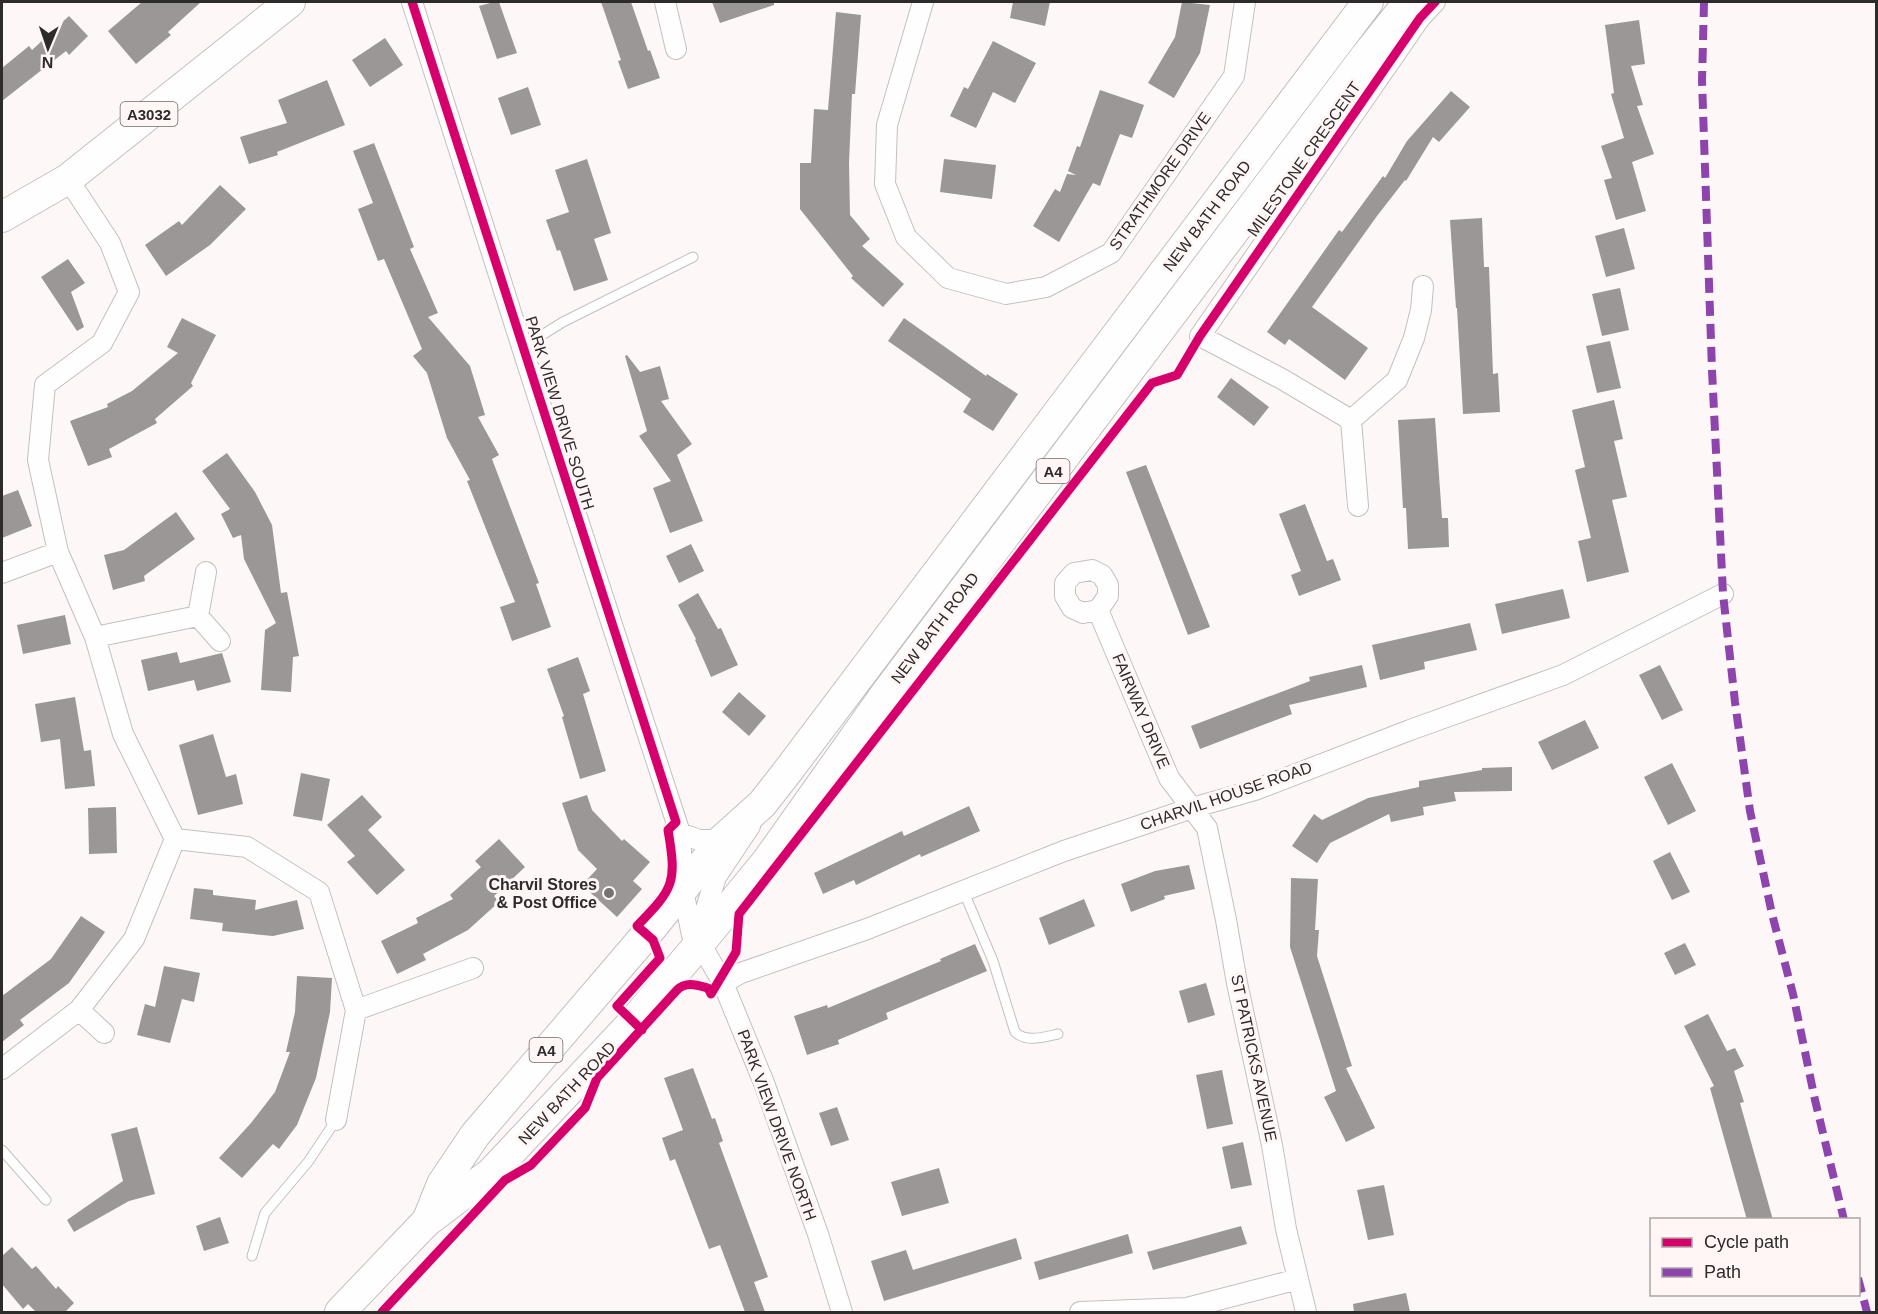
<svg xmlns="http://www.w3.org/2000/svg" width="1878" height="1314" font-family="Arial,sans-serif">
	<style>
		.building { fill: #9a9796 }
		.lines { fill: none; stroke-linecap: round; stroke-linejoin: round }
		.lane-casing { stroke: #c3c0bf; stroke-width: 11 }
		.street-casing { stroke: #c3c0bf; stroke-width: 22 }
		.primary-casing { stroke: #c3c0bf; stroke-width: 32 }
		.lane { stroke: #fffefe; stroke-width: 9 }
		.street { stroke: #fffefe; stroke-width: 20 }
		.primary { stroke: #fffefe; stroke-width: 30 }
		.quiet { stroke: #8e44ad; stroke-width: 8; stroke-dasharray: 15 8; stroke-linecap: butt }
		.cycleway-casing { stroke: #fff6f5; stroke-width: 13 }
		.cycleway { stroke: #d6006c; stroke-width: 9 }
		.poi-dot { fill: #767372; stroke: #fff6f5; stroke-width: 2 }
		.labels { text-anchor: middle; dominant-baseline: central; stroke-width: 6; stroke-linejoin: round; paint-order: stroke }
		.shield { fill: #fff6f5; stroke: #6d6868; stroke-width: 1.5 }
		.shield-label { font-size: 15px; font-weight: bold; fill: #2e2b2b }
		.street-label { font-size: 16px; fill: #2e2b2b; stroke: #fff6f5 }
		.poi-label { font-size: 16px; font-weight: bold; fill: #2e2b2b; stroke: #fff6f5; text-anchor: end }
	</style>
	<rect width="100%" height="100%" fill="#fdf8f7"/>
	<path class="building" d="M142 2H201L168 32 171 35 136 64 108 31Z
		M494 2H499L517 53 497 59 479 6Z
		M601 2H631L648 51 650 50 660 78 628 89 618 61 621 60Z
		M712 2H774V5L720 23Z
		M1013 2H1050L1045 26 1010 18Z
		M1182 2 1210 5 1200 53 1174 98 1148 83 1175 37Z
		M836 12 861 15 855 94H852L849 163 850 215 870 239 862 246 904 284 883 307 851 278 853 276 800 209V163H811L814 109 828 110Z
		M69 16 88 36 69 55 66 51 2 101V68L29 46 32 50Z
		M1639 20 1645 64 1631 66 1643 105 1637 106 1654 154 1632 162 1646 211 1616 220 1604 180 1612 178 1601 146 1624 138 1611 94 1614 93 1605 25Z
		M385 38 403 65 370 87 352 60Z
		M993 41 1036 63 1015 103 993 92 976 128 950 116 964 87 968 89Z
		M327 80 345 125 277 152 278 155 249 164 240 137 287 123 278 100Z
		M528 87 541 125 511 135 498 98Z
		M1100 90 1144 105 1132 138 1120 134 1100 186 1093 183 1059 242 1033 226 1055 189 1060 192 1067 174 1076 175 1068 171 1077 146 1080 147Z
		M1451 91 1470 107 1439 142 1433 137 1406 181 1405 180 1377 216 1312 307 1368 348 1345 380 1289 339 1285 345 1267 332 1339 230 1342 232 1383 176 1385 178 1407 141Z
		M374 143 414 247 410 249 438 313 428 317 470 366 485 415 478 417 499 455 492 459 539 583 536 584 551 627 512 641 500 607 515 602 467 481 470 480 447 438 427 373 413 356 422 349 384 259 378 261 358 209 373 203 353 151Z
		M587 159 611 233 594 239 608 280 574 291 560 250 557 251 546 220 569 212 555 170Z
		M944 159 996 165 992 199 940 192Z
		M220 185 246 209 210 245 166 276 145 245 179 221 182 225Z
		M1482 218 1484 267H1489L1493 374 1498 373 1500 412 1463 414 1457 308H1456L1450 220Z
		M1624 228 1635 269 1606 277 1595 236Z
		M68 259 85 283 71 292 84 327 77 331 41 277Z
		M1620 288 1629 330 1602 336 1592 294Z
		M182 318 216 335 191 383 193 386 155 419 157 423 109 449 112 457 88 466 70 421 108 407 107 404 132 391 178 353 167 347Z
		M904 318 986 376 987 374 1018 394 993 431 963 412 971 399 888 341Z
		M1610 341 1621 388 1597 393 1586 346Z
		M627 355 640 372 660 366 669 399 661 401 692 444 677 455 703 521 670 533 653 488 671 481 639 436 647 431 625 356Z
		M1231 378 1269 407 1254 426 1217 397Z
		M1614 400 1623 439 1614 441 1627 497 1612 500 1629 572 1587 582 1578 541 1591 538 1575 470 1585 467 1572 410Z
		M1435 418 1442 518H1448L1449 547 1408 549 1406 508H1403L1398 420Z
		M227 453 255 492 272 525 281 593 287 592 299 656 293 657 291 692 261 690 265 630 276 623 244 559 241 535 233 538 221 514 230 509 202 471Z
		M1146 465 1210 627 1188 635 1126 472Z
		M18 490 32 526 2 538V496Z
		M1305 504 1327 561 1333 559 1341 580 1299 596 1291 575 1301 571 1279 514Z
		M176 512 195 539 144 576 145 581 113 590 104 555 124 550Z
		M691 544 704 571 679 583 666 556Z
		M1563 589 1570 618 1502 634 1495 604Z
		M698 593 718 629 721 628 738 665 711 677 695 640 696 639 678 605Z
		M65 615 71 644 23 654 17 625Z
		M1470 623 1477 650 1424 662 1425 669 1380 680 1372 645Z
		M177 652 180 663 222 653 231 682 197 691 194 680 148 691 141 660Z
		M578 657 590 691 583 694 606 771 580 779 562 717 564 716 547 669Z
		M1362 665 1367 687 1289 705 1292 714 1200 749 1191 726 1310 681 1309 677Z
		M1660 665 1683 710 1662 720 1639 675Z
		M739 692 766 716 749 736 722 712Z
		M75 697 84 751 91 750 95 786 65 789 60 739 41 742 35 704Z
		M1585 720 1599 748 1552 770 1538 742Z
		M213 734 226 777 236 774 243 804 198 815 179 745Z
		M1672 763 1696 811 1668 825 1644 777Z
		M1512 767V791L1454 792 1456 801 1423 807 1424 815 1391 822 1389 814 1330 843 1317 863 1292 846 1314 814 1322 820 1368 798 1419 787V781L1482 770V768Z
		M301 773 330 779 322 821 293 816Z
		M362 795 382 817 368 830 405 870 377 895 347 862 355 856 327 825Z
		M587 795 592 810 622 841 624 839 650 862 633 881 642 889 617 917 582 885 597 869 578 850 562 803Z
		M969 806 980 831 921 857 920 854 856 885 854 880 823 894 814 873 902 831 904 836Z
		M116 807 117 853 89 854 88 808Z
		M499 839 525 867 494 896 499 902 468 930 423 954 426 960 397 974 381 941 418 923 416 918 453 899 450 895 481 867 475 861Z
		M1670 852 1690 892 1672 900 1653 861Z
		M1189 865 1195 889 1164 896 1165 899 1131 912 1121 884 1155 871Z
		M1291 878 1318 879 1315 930H1319L1317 956 1352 1066 1346 1068 1375 1128 1346 1142 1324 1097 1336 1091 1290 947Z
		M194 888 213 890V895L256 900 255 910 297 900 304 929 273 936 222 931 223 923 190 919Z
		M1084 899 1095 926 1049 945 1039 918Z
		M81 916 105 932 69 983 20 1020 24 1025 2 1042V996L51 959Z
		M1685 943 1696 965 1675 975 1664 953Z
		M975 944 987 971 886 1013 888 1019 838 1040 839 1044 807 1055 794 1016 827 1005 828 1008 941 961 940 959Z
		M164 966 200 973 194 1002 182 999 170 1043 137 1035 145 1004 155 1007Z
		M297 976 332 978 330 1012 316 1078 297 1125 279 1149 273 1144 242 1178 219 1158 251 1123 275 1092 290 1052H286L295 1012Z
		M1206 983 1215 1015 1188 1023 1179 991Z
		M1708 1014 1727 1051 1735 1048 1744 1066 1734 1071 1744 1102 1740 1103 1773 1220H1747L1710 1088 1714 1086 1684 1026Z
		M693 1068 712 1119 715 1118 723 1141 719 1143 768 1277 754 1282 765 1312H745L720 1245 709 1249 675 1159 670 1161 662 1138 683 1130 664 1078Z
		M1222 1070 1233 1124 1207 1129 1196 1075Z
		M837 1107 849 1140 831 1146 819 1113Z
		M137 1127 155 1194 129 1201 74 1232 67 1220 123 1181 111 1134Z
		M1243 1142 1252 1185 1231 1189 1222 1147Z
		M939 1168 949 1203 902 1216 891 1182Z
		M1384 1185 1394 1235 1368 1240 1357 1190Z
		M220 1217 229 1243 204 1251 196 1226Z
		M1241 1226 1247 1244 1153 1270 1147 1252Z
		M1128 1234 1133 1253 1039 1280 1034 1262Z
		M1016 1238 1022 1259 884 1301 871 1261 906 1250 913 1270Z
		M12 1247 32 1269 36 1266 56 1289 58 1286 74 1303 65 1312H36L28 1304 23 1309 2 1284V1256Z
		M1406 1293 1410 1312H1354L1353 1304Z"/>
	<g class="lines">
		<g class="lane-casing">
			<path id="lane" d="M523 347 563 322 693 257
				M963 890 993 961 1015 1032C1027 1043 1044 1037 1058 1034
				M2 1150 46 1200
				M252 1256 265 1213 308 1162 336 1120"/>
		</g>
		<g class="street-casing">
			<path id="street" d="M412 2 543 413 680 833 683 890 692 935 700 943 723 983 764 1083 818 1234 842 1312
				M665 2 676 49
				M923 2 887 125 885 184 906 237 948 278 1006 294 1046 287 1111 253 1234 76 1245 2
				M68 179 110 243 129 292 102 343 45 385 38 460 58 552 95 637 123 734 175 839 247 847 319 892 356 1010 336 1120
				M1351 420 1397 380 1414 338 1421 310 1423 286
				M1358 506 1351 420 1282 379 1200 336 1420 18 1435 2
				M2 573 58 552
				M1098 610 1108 596V585L1102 575 1092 570 1074 573 1065 583V596L1072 608 1083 613 1098 610 1169 778 1207 828 1226 920 1237 983 1272 1145 1286 1229 1306 1312
				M198 616 206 572
				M95 637 198 616 220 641
				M680 833 699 840H722
				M701 940 705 912 716 877 750 826
				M723 983 741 973 867 929 1064 851 1192 808 1255 790 1410 730 1563 675 1723 594
				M79 1010 104 1033
				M356 1010 473 968
				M2 1069 79 1010 134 939 175 839
				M1080 1312 1187 1308 1298 1279"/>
		</g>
		<g class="primary-casing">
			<path id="primary" d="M2 217 68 179 290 2
				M428 1219 442 1184 475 1135 646 935 722 840 762 804 784 776 1368 2
				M340 1312 426 1222 491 1173 633 1022 700 943 767 861 887 692 1365 57 1409 2"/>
		</g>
		<use href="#lane" class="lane"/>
		<use href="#street" class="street"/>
		<use href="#primary" class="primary"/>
		<path class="quiet" d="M1704 2 1702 81 1712 370 1723 594 1735 702 1750 811 1772 914 1793 994 1815 1100 1844 1220
			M1858 1278 1867 1312"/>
		<g class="cycleway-casing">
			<path id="cycleway" d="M412 2 676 822 668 830C677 883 674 888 637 926L653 940 660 958 617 1006 642 1030
				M382 1312 505 1180 531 1165 585 1108 597 1078 677 990C686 981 697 985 708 988L711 994 736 952 739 914 1152 383 1177 375 1200 336 1420 18 1435 2"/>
		</g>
		<use href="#cycleway" class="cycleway"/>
	</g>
	<circle class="poi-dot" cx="609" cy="893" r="6"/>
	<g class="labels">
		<g class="shield">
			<rect x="120.5" y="102" width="57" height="24" rx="4.5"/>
			<rect x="1036.5" y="459" width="33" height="24" rx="4.5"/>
			<rect x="529.5" y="1038" width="33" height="24" rx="4.5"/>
		</g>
		<g class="shield-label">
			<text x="149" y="114">A3032</text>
			<text x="1053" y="471">A4</text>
			<text x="546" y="1050">A4</text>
		</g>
		<g class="street-label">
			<text transform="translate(1304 159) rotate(-55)">MILESTONE CRESCENT</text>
			<text transform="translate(1160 181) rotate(-55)">STRATHMORE DRIVE</text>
			<text transform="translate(1207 216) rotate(-53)">NEW BATH ROAD</text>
			<text transform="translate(560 413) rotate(73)">PARK VIEW DRIVE SOUTH</text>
			<text transform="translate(935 628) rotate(-53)">NEW BATH ROAD</text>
			<text transform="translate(1141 711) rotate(67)">FAIRWAY DRIVE</text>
			<text transform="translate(1226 796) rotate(-19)">CHARVIL HOUSE ROAD</text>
			<text transform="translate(1254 1058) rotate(78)">ST PATRICKS AVENUE</text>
			<text transform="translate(567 1093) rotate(-47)">NEW BATH ROAD</text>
			<text transform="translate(777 1125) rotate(70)">PARK VIEW DRIVE NORTH</text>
		</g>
		<g class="poi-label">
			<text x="597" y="884">Charvil Stores<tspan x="597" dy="18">&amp; Post Office</tspan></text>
		</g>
	</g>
	<rect width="1878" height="1314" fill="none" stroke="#2e2b2b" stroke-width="6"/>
	<rect x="1650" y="1218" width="210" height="78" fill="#fff6f5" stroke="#aba5a4" stroke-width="1.5"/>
	<rect x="1662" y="1238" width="30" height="9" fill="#d6006c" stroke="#aba5a4" stroke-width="1.5"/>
	<text x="1704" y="1248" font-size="18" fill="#2e2b2b">Cycle path</text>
	<rect x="1662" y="1268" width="30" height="9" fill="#8e44ad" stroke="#aba5a4" stroke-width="1.5"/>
	<text x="1704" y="1278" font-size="18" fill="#2e2b2b">Path</text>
	<g transform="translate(48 48) rotate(182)" stroke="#fff6f5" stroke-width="4.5" paint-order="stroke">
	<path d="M0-4.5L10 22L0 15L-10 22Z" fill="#2e2b2b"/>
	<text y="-9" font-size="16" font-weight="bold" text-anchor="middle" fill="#2e2b2b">N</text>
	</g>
</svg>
